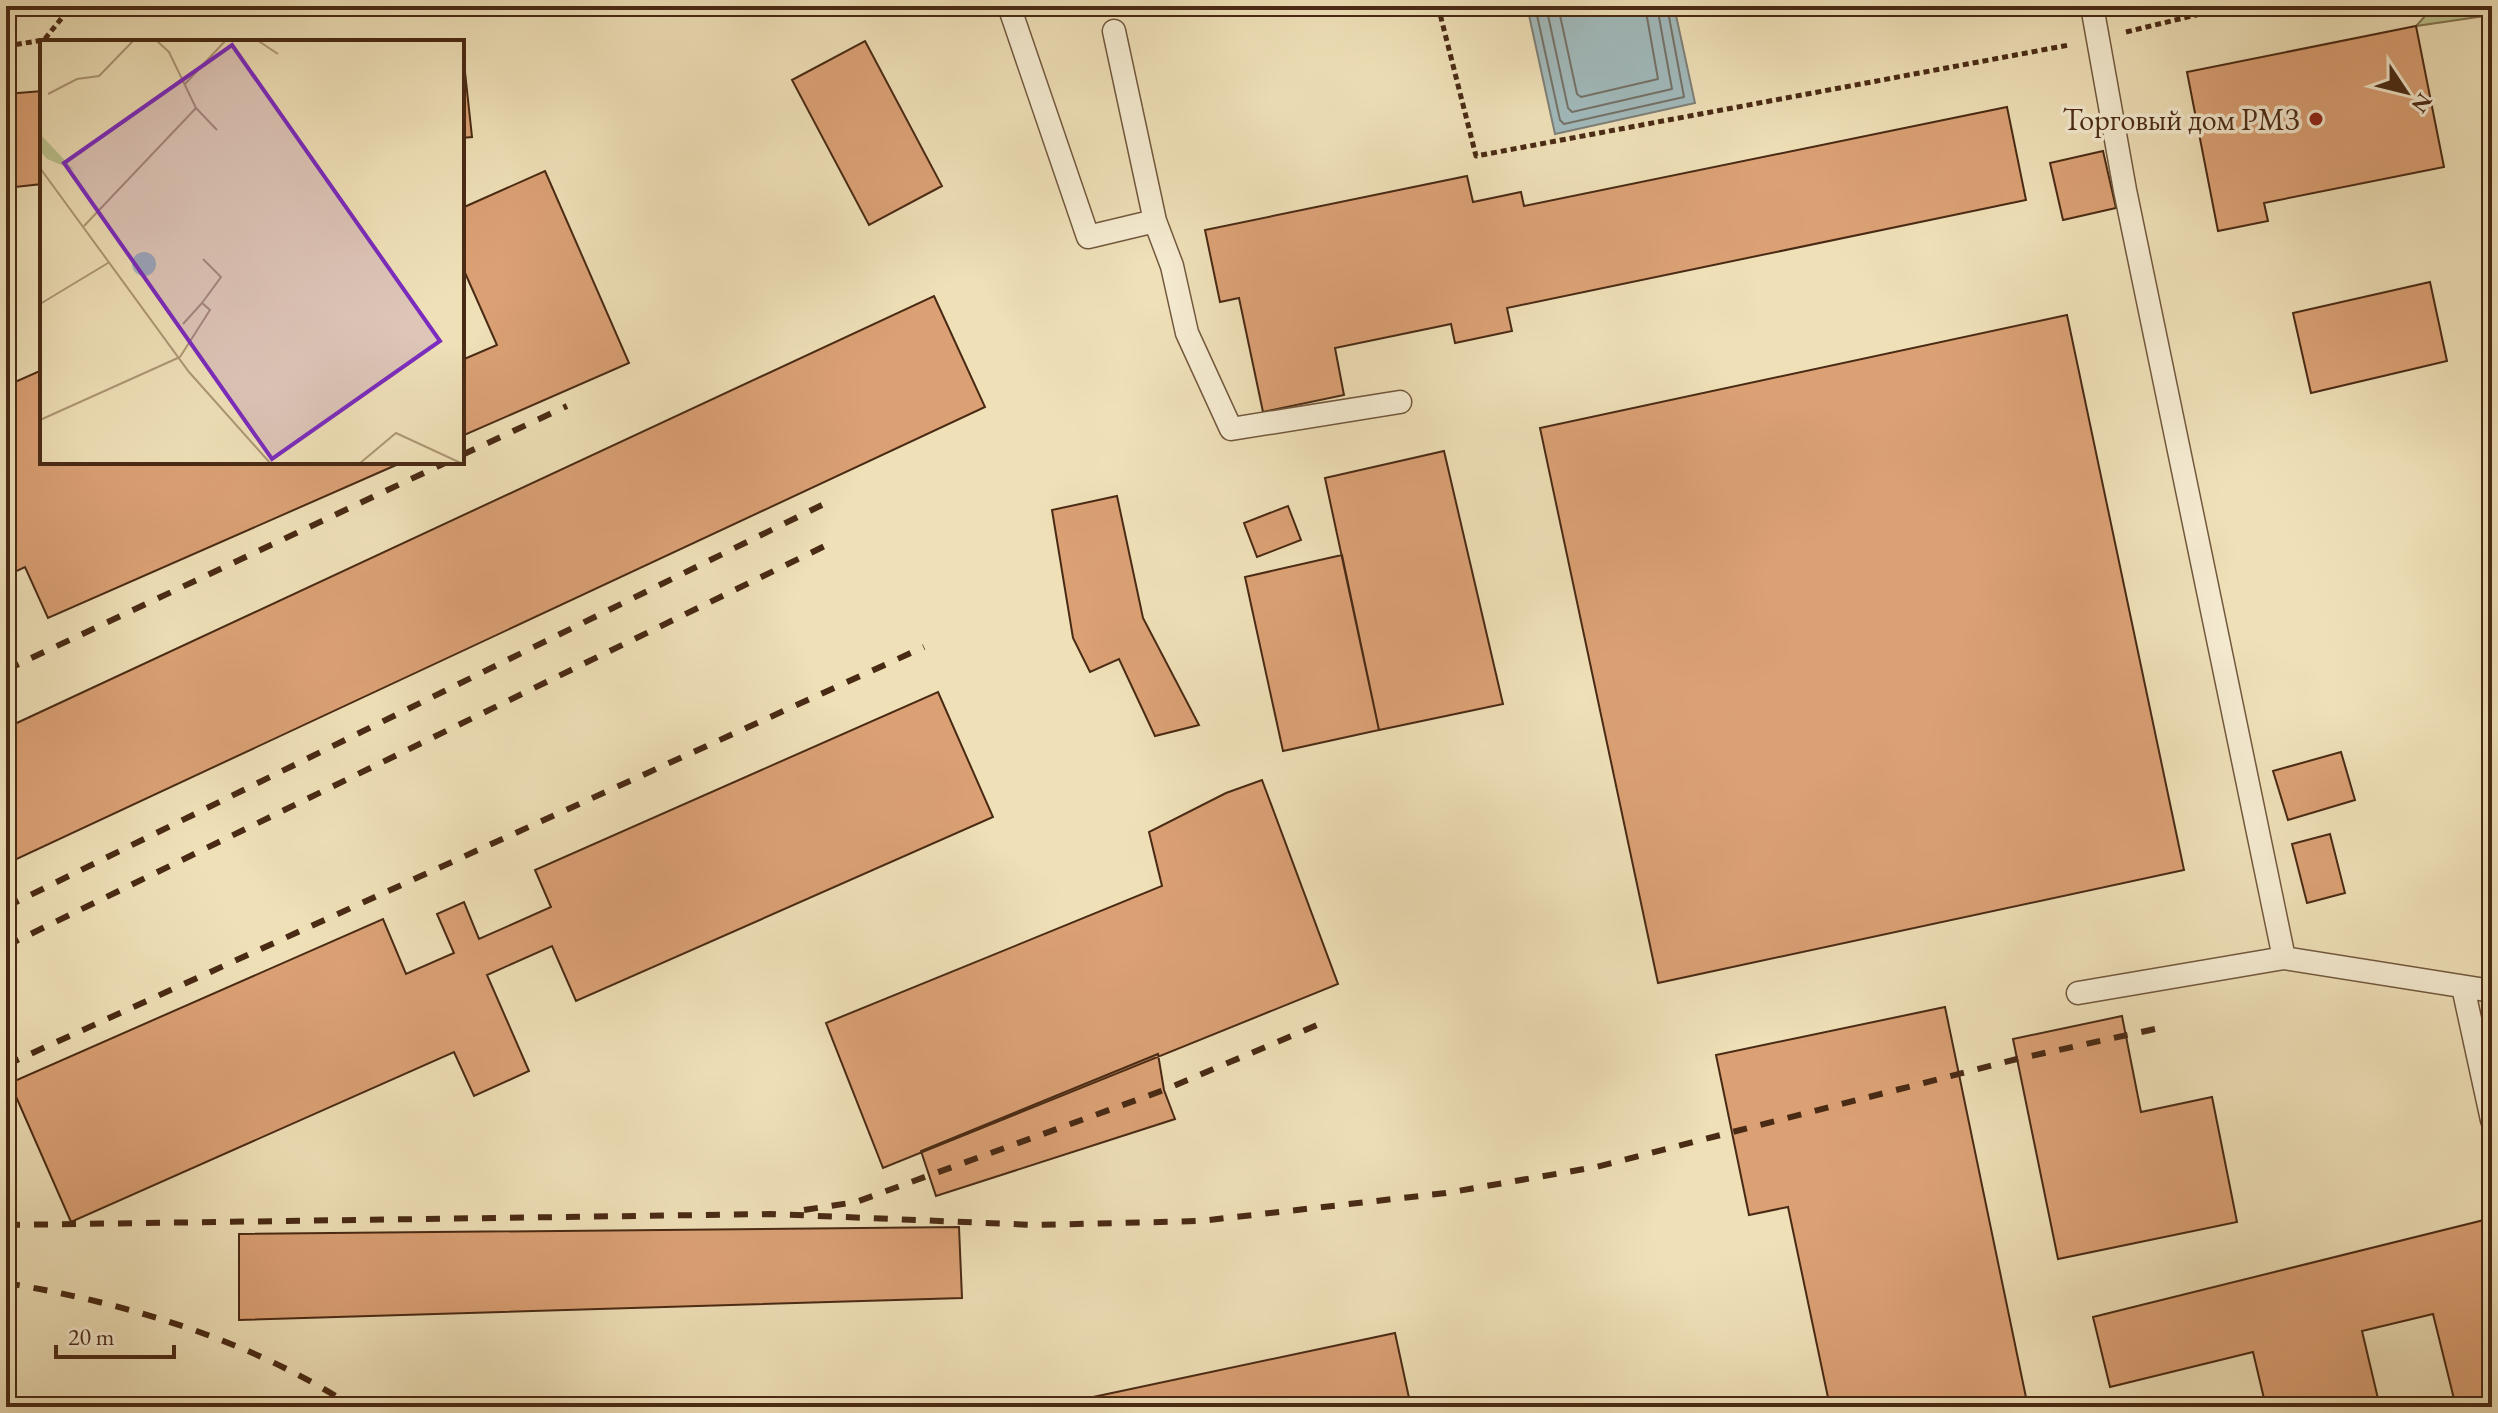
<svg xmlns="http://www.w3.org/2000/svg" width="2498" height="1413" font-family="'EB Garamond',serif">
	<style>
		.green { fill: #bbc28e; stroke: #827651; stroke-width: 2 }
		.water { fill: #a1babc; stroke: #7e8079; stroke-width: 2 }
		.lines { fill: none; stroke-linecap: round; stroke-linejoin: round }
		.shore { stroke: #757268; stroke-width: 2 }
		.building { fill: #dba175; stroke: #492a14; stroke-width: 2 }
		.lane-casing { stroke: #72583d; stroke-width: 25 }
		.path { stroke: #492a14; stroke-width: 5; stroke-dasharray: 6 4; stroke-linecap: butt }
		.lane { stroke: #f5ebd1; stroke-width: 22 }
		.rail { stroke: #492a14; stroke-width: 6; stroke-dasharray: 14 14; stroke-linecap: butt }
		.poi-dot { fill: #8f2418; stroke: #f5ebd1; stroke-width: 3 }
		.labels { text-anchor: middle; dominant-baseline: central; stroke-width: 7; stroke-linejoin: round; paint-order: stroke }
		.poi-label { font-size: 30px; fill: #492a14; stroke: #f5ebd1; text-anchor: end }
		.inset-road { fill: none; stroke: #ad9776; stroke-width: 2 }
		.view { fill: #7b2cbf; fill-opacity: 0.15; stroke: #7b2cbf; stroke-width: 4 }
		.inset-edge { fill: none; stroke: #492a14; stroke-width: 4 }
	</style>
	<rect width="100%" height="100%" fill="#efe0b8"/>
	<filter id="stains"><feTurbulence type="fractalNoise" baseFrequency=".0025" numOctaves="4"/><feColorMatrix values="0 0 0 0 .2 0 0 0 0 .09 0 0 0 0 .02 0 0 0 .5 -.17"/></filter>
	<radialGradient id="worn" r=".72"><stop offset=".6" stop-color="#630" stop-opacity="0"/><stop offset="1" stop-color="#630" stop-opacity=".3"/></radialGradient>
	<path class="green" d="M2434 6H2492V15L2416 26Z"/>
	<path class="water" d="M1527 6H1674L1695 103 1555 134Z"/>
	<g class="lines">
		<path class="shore" d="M1535 6 1560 120 1564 124 1684 97 1667 6
			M1546 6 1568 108 1572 112 1672 89 1657 6
			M1558 6 1577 94 1581 97 1658 79 1645 6"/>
	</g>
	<path class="building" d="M2416 26 2444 167 2264 203 2268 221 2218 231 2187 72Z
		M865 41 942 186 869 225 792 80Z
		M462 44 472 137 462 138Z
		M42 91V184L6 188V94Z
		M2007 107 2026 200 1507 308 1512 331 1455 343 1451 324 1335 348 1344 395 1263 412 1239 298 1220 302 1205 230 1467 176 1473 202 1521 192 1524 206Z
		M2103 151 2116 208 2063 220 2050 163Z
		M545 171 629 363 462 436V360L497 345 462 266V208Z
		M2430 282 2447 361 2311 393 2293 313Z
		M934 296 985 407 6 864V728Z
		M2067 315 2184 870 1658 983 1540 428Z
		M42 370V462H403L48 618 25 567 6 576V386Z
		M1444 451 1503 704 1379 730 1325 478Z
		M1117 496 1143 618 1199 725 1155 736 1119 659 1090 672 1073 638 1052 510Z
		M1288 506 1301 540 1257 557 1244 523Z
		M1342 555 1379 730 1283 751 1245 577Z
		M938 692 993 817 576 1001 552 946 487 975 529 1071 474 1096 454 1052 71 1222 10 1083 383 919 406 974 454 953 437 914 464 902 479 939 551 907 535 870Z
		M2341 752 2355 800 2288 820 2273 771Z
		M1262 780 1338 984 883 1168 826 1023 1162 886 1149 832 1226 793Z
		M2330 834 2345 893 2307 903 2292 844Z
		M1945 1007 2028 1407H1830L1788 1207 1749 1215 1716 1055Z
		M2122 1016 2141 1112 2212 1097 2237 1222 2058 1259 2013 1039Z
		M1158 1054 1164 1090 1175 1119 936 1196 921 1151Z
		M2484 1220 2492 1254V1407H2456L2433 1314 2362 1331 2380 1407H2266L2253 1352 2110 1387 2093 1317Z
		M959 1227 962 1298 239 1320V1234Z
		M1395 1333 1411 1407H1046Z"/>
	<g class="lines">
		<g class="lane-casing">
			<path id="lane" d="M1009 6 1088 237 1155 221 1114 31
				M1155 221 1172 266 1187 333 1231 429 1400 402
				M2284 958 2492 991
				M2463 987 2492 1120
				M2078 993 2284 958 2125 190 2092 6"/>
		</g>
		<path class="path" d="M1438 6 1476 156 2069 45
			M2126 32 2233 6
			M6 46 44 40 65 14 122 6"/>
		<use href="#lane" class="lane"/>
		<path class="rail" d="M462 455 567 406
			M6 670 447 462
			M6 907 822 505
			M6 946 835 541
			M6 1065 924 647
			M804 1210 856 1202 1164 1090 1322 1023
			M6 1225 771 1214 1036 1225 1200 1221 1446 1193 1596 1167 2017 1059 2155 1029
			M6 1283C126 1303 251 1340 353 1407"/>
	</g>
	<circle class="poi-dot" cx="2316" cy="119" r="8"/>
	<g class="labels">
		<g class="poi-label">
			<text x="2300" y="119">Торговый дом РМЗ</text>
		</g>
	</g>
	<g transform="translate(40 40)">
		<rect width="424" height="424" fill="#efe0b8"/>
		<path d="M0 94 34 130 7 119 0 111Z" fill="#bbc28e"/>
		<path d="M92 224a12 12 0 1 1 24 0a12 12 0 1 1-24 0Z" fill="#a1babc"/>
		<path class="inset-road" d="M116 0 129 12 156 68M217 0 238 14M144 45 186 0M8 54 37 39 59 36 94 0M0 128 149 332 231 424M44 186 156 68 177 90M162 263 181 237 163 219M0 264 68 223M140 317 170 270 162 263 143 284M0 380 140 317M319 424 356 393 423 424"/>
		<path class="view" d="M192 5 400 301 232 419 24 123Z"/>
		<rect width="424" height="424" class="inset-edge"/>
	</g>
	<rect width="2498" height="1413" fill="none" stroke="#efe0b8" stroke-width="32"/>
	<rect x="8" y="8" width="2482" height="1397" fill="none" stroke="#492a14" stroke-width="4"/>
	<rect x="16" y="16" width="2466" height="1381" fill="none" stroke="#492a14" stroke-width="2"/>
	<g transform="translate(2406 92) rotate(125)" stroke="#f5ebd1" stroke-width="6" paint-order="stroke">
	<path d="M0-6L14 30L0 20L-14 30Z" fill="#492a14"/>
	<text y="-12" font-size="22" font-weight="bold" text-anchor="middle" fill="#492a14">N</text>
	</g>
	<path d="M56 1345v12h118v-12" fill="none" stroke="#492a14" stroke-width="4"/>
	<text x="68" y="1345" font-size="24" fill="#492a14" stroke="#f5ebd1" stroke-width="6" paint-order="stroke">20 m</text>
	<rect width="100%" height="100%" filter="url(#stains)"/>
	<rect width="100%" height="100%" fill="url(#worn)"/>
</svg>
